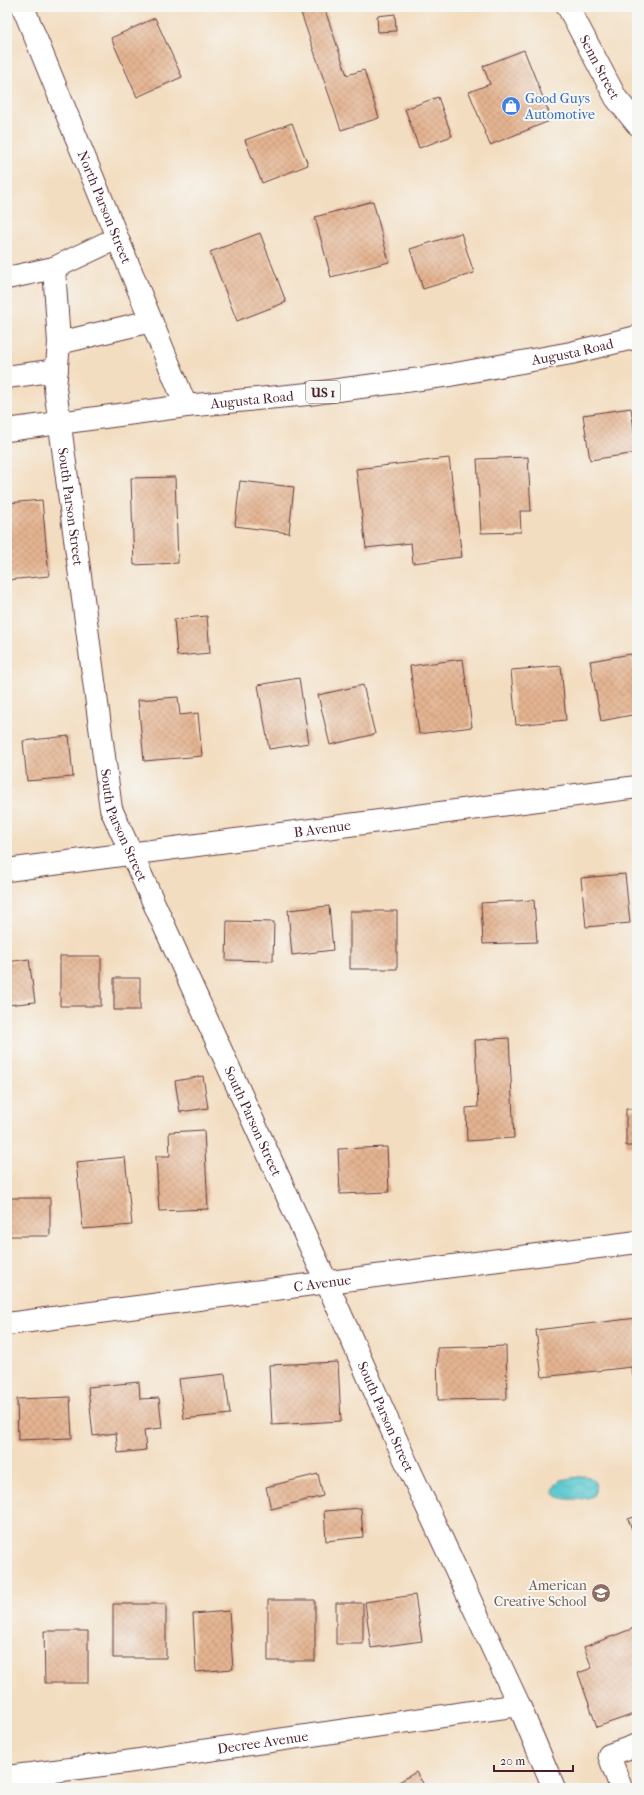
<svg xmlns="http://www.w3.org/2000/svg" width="644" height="1795" font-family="'IM FELL French Canon',serif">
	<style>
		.water { fill: url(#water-waves); stroke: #54747e }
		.building { fill: url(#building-cross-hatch) }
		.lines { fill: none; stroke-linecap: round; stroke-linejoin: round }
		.minor-casing { stroke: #633c41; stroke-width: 24 }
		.major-casing { stroke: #633c41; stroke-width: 24 }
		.minor { stroke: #fff; stroke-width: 22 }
		.major { stroke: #fff; stroke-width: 22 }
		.labels { text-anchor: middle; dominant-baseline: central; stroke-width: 4; stroke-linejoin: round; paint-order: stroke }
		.shield { fill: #f6f6f2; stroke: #7e6067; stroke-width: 1 }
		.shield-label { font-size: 13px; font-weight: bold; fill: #4a1f2b }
		.street-label { font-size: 14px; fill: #4a1f2b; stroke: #f6f6f2 }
		.shop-label { font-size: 14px; fill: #366cbe; stroke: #f6f6f2; text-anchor: start }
		.education-label { font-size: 14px; fill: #785e54; stroke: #f6f6f2; text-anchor: end }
	</style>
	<defs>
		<pattern id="water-waves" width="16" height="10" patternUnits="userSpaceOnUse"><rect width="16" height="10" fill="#5dcad0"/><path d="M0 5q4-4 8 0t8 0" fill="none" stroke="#52adb3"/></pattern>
		<pattern id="building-cross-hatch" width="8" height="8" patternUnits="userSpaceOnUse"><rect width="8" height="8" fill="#e4b491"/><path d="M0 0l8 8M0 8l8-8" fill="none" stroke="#c59a7d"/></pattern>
	</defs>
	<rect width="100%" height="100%" fill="#f6f6f2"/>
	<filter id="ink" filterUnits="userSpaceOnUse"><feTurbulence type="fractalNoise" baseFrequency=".025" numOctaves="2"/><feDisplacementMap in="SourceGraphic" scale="8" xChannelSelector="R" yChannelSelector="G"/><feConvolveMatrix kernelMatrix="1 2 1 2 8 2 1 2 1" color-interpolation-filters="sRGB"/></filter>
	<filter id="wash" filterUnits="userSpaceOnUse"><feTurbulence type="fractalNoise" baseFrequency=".012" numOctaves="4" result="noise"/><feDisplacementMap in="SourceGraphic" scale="16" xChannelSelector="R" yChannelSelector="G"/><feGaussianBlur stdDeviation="0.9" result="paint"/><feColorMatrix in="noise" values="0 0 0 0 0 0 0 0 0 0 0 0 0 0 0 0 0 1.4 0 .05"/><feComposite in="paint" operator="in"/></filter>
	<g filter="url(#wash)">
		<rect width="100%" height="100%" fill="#f3ddc0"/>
		<path class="water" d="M584 1476C596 1477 598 1487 593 1496 581 1502 537 1502 560 1480Z"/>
		<g id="blocks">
			<path class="building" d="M299 7H324L347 75 364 70 379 118 341 130Z
				M395 14 396 31 378 32 377 16Z
				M155 18 182 77 137 97 111 38Z
				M524 50 552 120 490 145 469 92 490 84 483 66Z
				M438 97 452 136 419 148 405 109Z
				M292 123 308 165 262 183 245 140Z
				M373 201 389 262 331 277 315 217Z
				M260 233 286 302 237 321 210 252Z
				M461 233 474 273 423 289 410 249Z
				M631 408 637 453 590 460 583 415Z
				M528 457 531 511H520L521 532 481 533 477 459Z
				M449 458 462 557 413 563 411 543 366 548 356 469Z
				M175 477 178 563 134 565 131 478Z
				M240 481 294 487 289 533 235 526Z
				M42 500 49 576 7 580V503Z
				M207 616 210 653 177 656 174 619Z
				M631 654 637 686V714L601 721 590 661Z
				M463 659 472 727 419 734 410 666Z
				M561 666 566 720 516 725 511 670Z
				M299 678 309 743 269 749 258 685Z
				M363 685 375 734 330 745 318 695Z
				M178 697 180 715 198 713 202 756 144 761 138 700Z
				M69 736 73 777 27 781 23 741Z
				M625 874 630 923 586 927 581 878Z
				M534 900 537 942 483 944 481 903Z
				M329 906 333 950 292 955 288 910Z
				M350 911H397V969H350Z
				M227 921 274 922 273 961 226 960Z
				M60 956H101V1006H60Z
				M29 959 35 1002 7 1005V962Z
				M114 978H140V1010H114Z
				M509 1038 514 1138 467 1141 466 1108 478 1107 475 1040Z
				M203 1076 208 1108 180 1112 175 1081Z
				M626 1109H637V1146H626Z
				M204 1130 208 1209 159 1211 156 1156H170L169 1132Z
				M387 1147 389 1192 340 1194 338 1149Z
				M125 1157 132 1225 83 1229 76 1162Z
				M7 1198H50V1236H7Z
				M637 1318V1403L632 1367 542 1377 536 1330Z
				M506 1346 507 1399 438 1400 437 1348Z
				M338 1362 341 1421 272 1425 269 1365Z
				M225 1374 230 1414 184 1419 179 1379Z
				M139 1382 140 1399 159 1398 162 1428 144 1430 146 1450 118 1453 116 1433 93 1436 88 1387Z
				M70 1397 72 1438 18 1440 17 1399Z
				M318 1474 323 1496 271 1509 266 1487Z
				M361 1508 363 1537 326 1541 324 1511Z
				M637 1516V1542L628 1519Z
				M415 1595 422 1641 371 1648 365 1602Z
				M268 1600H315V1661H268Z
				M336 1603H363V1644H336Z
				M113 1604H166V1658H113Z
				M229 1611 233 1669 196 1672 193 1614Z
				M637 1627V1713L597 1727 578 1673 592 1668 584 1647Z
				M44 1631H88V1683H45Z
				M416 1772 426 1788H389Z"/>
		</g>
	</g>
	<g filter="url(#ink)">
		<use href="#blocks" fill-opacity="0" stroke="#633c41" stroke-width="1"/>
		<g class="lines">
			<g class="minor-casing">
				<g id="minor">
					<path id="s1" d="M23 7 186 406"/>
					<path id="s2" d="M568 7 616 98 637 124"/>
					<path id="s3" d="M54 268 59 343 55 388 111 809 326 1281 406 1462 519 1705 554 1788"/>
					<path d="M7 278 54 268 117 238"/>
					<path d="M59 343 151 321"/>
					<path d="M7 377 57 370"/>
					<path id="s4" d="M7 870 637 787"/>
					<path id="s5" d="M7 1324 637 1242"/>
					<path id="s6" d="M7 1777 126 1762 519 1705"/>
					<path d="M621 1788 609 1755 637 1745"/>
				</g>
			</g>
			<g class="major-casing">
				<g id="major">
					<path id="s7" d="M7 430 186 406 308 394 450 375 571 353 637 337"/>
				</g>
			</g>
			<use href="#minor" class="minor"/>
			<use href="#major" class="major"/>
		</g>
	</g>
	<defs>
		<g id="shop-disc" transform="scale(1)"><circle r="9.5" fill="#3f7fe0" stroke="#f6f6f2"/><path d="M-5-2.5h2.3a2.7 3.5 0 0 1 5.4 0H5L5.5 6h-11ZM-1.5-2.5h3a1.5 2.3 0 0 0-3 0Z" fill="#fff"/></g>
		<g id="school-disc" transform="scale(1)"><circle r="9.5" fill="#8d6e63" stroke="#f6f6f2"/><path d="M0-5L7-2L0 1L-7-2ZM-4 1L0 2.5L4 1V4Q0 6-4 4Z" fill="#fff"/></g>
	</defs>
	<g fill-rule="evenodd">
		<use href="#shop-disc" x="511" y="106"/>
		<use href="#school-disc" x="601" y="1593"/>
	</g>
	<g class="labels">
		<rect class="shield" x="306" y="381" width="34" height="22" rx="3"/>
		<g class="shield-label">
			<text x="323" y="392">US 1</text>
		</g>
		<g class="street-label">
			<text stroke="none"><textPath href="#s2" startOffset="68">Senn Street</textPath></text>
			<text stroke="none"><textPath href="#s1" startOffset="216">North Parson Street</textPath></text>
			<text stroke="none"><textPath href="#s7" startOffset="571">Augusta Road</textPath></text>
			<text stroke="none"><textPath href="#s7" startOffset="247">Augusta Road</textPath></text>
			<text stroke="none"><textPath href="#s3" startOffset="240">South Parson Street</textPath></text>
			<text stroke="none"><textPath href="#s3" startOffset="564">South Parson Street</textPath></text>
			<text stroke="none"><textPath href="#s4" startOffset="318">B Avenue</textPath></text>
			<text stroke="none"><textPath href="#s3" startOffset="888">South Parson Street</textPath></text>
			<text stroke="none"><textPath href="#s5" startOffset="318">C Avenue</textPath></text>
			<text stroke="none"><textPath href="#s3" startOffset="1212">South Parson Street</textPath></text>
			<text stroke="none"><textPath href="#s6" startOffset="258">Decree Avenue</textPath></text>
		</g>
		<g class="shop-label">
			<text x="525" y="98">Good Guys<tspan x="525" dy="16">Automotive</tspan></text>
		</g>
		<g class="education-label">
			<text x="587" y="1585">American<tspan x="587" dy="16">Creative School</tspan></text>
		</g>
	</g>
	<rect width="644" height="1795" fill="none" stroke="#f6f6f2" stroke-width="24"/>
	<path d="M494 1765v6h79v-6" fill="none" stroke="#4a1f2b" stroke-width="2"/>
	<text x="500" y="1765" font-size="12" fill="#4a1f2b" stroke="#f6f6f2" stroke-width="3" paint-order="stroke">20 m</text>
</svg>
